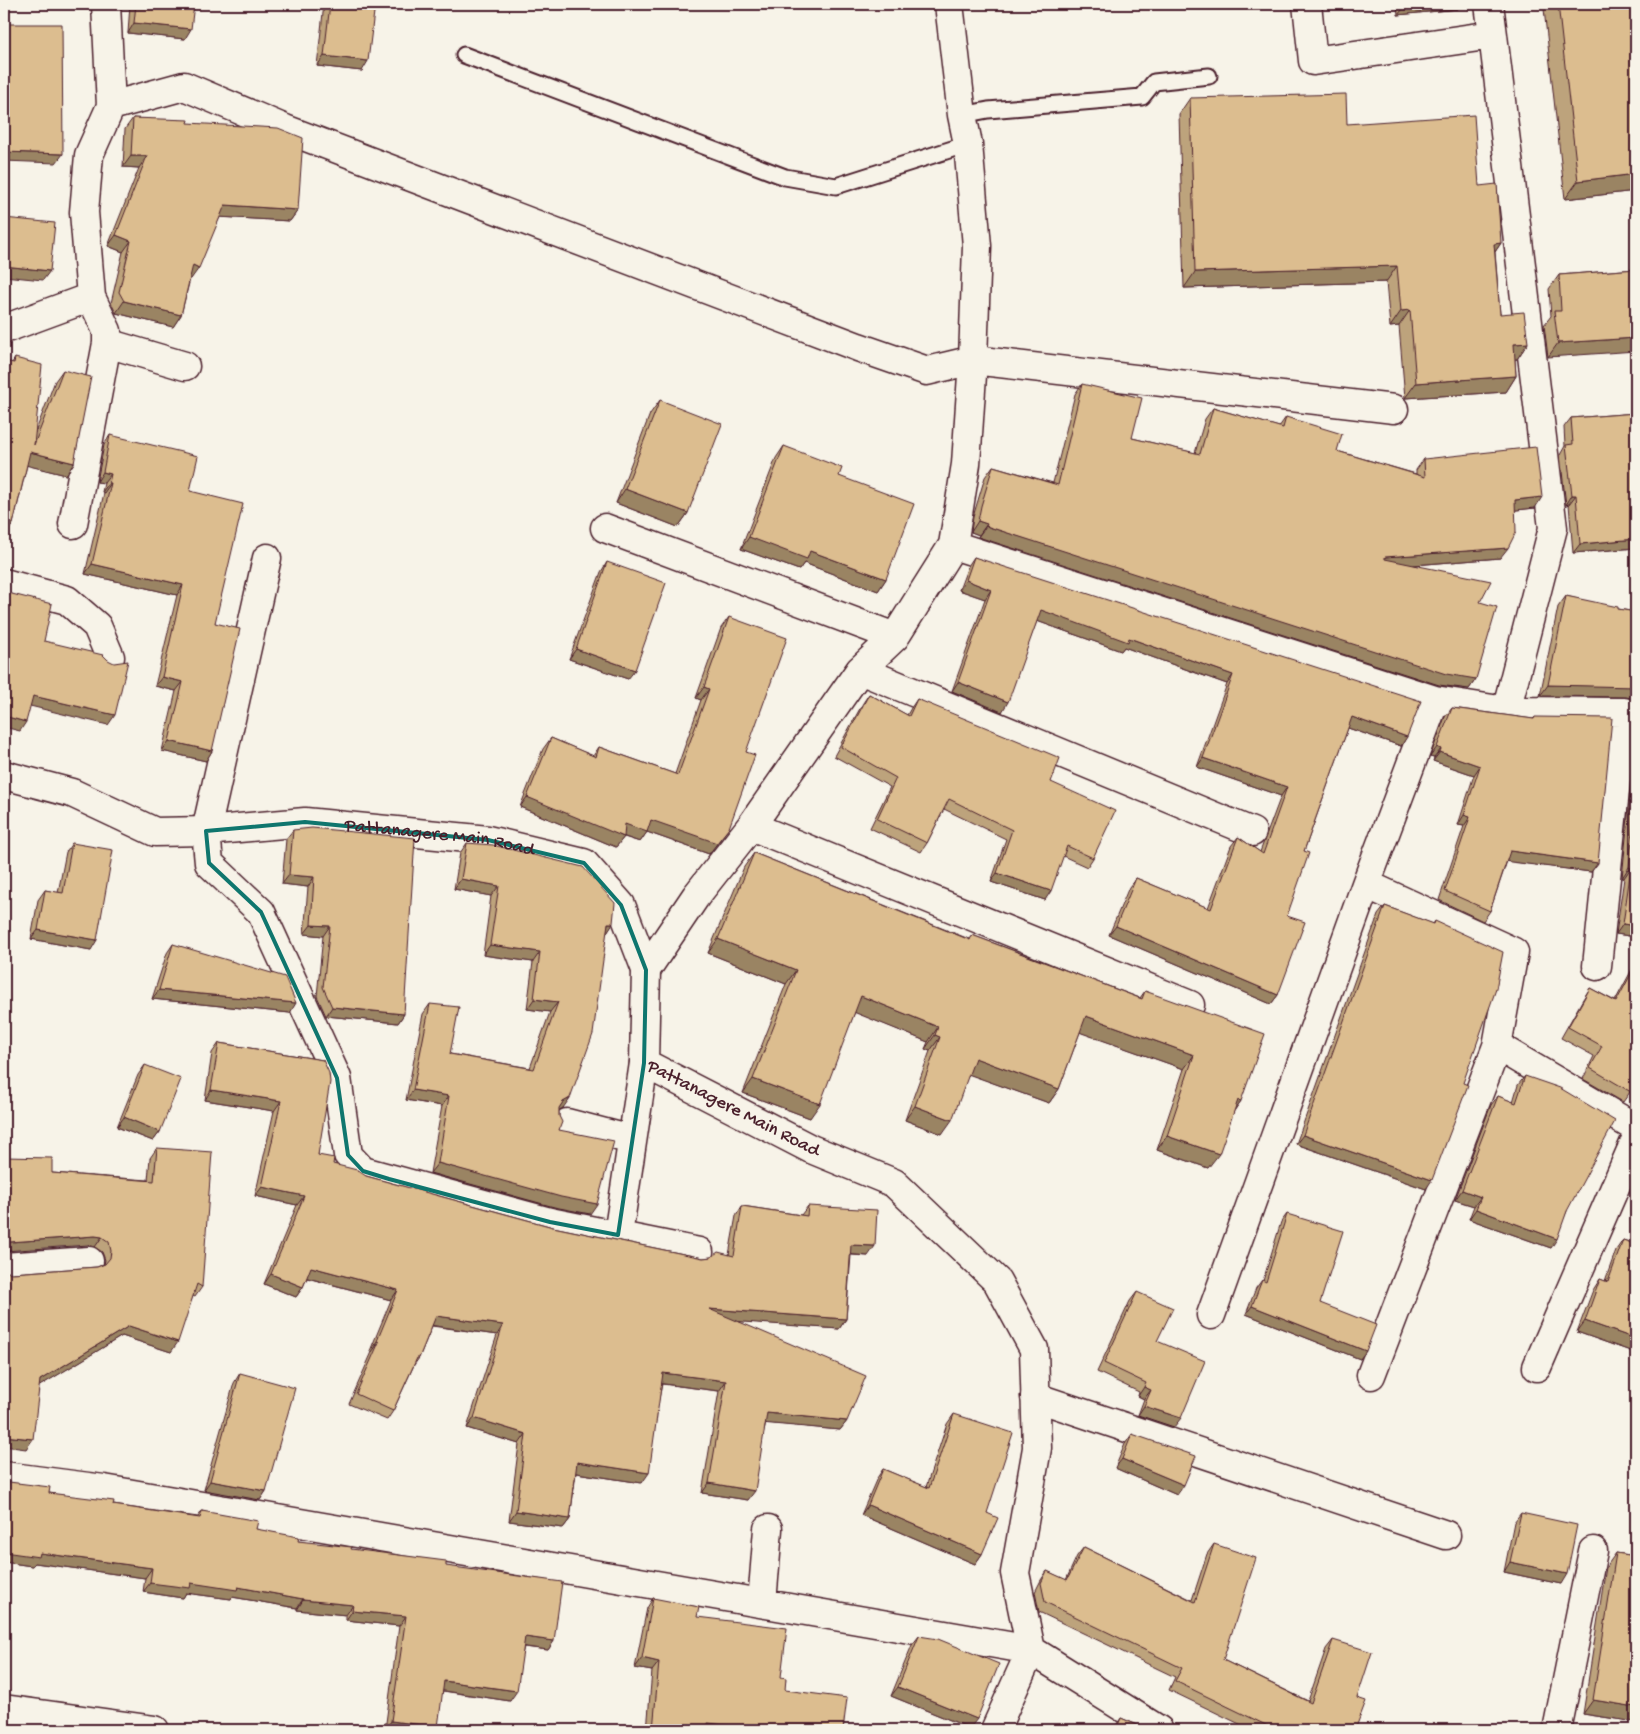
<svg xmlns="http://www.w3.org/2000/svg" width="1640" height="1734" font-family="'Gochi Hand',sans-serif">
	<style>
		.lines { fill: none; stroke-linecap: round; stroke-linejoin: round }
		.service-casing { stroke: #4a1f2b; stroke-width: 19 }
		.minor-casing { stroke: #4a1f2b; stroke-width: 31 }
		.tertiary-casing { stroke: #4a1f2b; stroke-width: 31 }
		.service { stroke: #f7f3e8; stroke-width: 15 }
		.minor { stroke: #f7f3e8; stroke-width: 28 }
		.tertiary { stroke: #f7f3e8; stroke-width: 28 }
		.wall { fill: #bda37b; stroke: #4a1f2b }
		.shaded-wall { fill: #9a8464; stroke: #4a1f2b }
		.building { fill: #dcbd8f; stroke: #4a1f2b }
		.marked { fill: none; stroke: #0f766e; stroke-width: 4; stroke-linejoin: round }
		.labels { text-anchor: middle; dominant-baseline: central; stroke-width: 4; stroke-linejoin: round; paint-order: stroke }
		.street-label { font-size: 19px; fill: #4a1f2b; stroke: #f7f3e8 }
	</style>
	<rect width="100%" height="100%" fill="#f7f3e8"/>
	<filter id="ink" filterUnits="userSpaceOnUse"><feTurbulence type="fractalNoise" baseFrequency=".02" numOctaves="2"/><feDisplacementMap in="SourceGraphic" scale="10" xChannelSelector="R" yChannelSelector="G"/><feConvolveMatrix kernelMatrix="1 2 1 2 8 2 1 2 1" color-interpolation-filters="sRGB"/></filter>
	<g filter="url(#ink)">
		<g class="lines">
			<g class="service-casing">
				<path id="service" d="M464 55 785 177 836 186 968 144
					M962 115 988 110 1142 97 1154 82 1209 76"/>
			</g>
			<g class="minor-casing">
				<path id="minor" d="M106 4 111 106
					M1307 4 1313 61 1493 35 1553 528 1506 711
					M1489 4 1493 35
					M4 329 91 297 84 212 89 155 111 106 184 86 285 129 858 347 927 371 973 360 1394 409
					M107 343 185 366
					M73 524 107 343V331L91 297
					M605 528 895 637
					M953 545 1435 700 1506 711 1623 712 1636 715
					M267 558 206 831 209 863 261 912 337 1078 348 1155 363 1171 550 1222 699 1252
					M4 583 67 600 97 626 110 657
					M860 670 1252 832
					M751 826 1190 1005
					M1366 884 1514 952 1497 1046 1636 1128
					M1597 966 1623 712
					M646 970 696 896 751 826 860 670 895 637 953 545 966 464 973 360 977 246 968 144 962 115 949 4
					M567 1123 632 1140
					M618 1235 644 1063
					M4 1267 89 1261
					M1211 1315 1366 884 1435 700
					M1537 1367 1636 1139
					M1371 1375 1497 1046
					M1035 1397 1446 1535
					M4 1476 104 1489 1031 1650 995 1730
					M762 1603 768 1529
					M4 1709 155 1730
					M1557 1730 1593 1551"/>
			</g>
			<g class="tertiary-casing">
				<g id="tertiary">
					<path id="s1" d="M4 775 72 793 155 832 206 831 305 822 488 840 584 863 621 905 646 970 644 1063 811 1149 894 1183 997 1281 1034 1349 1037 1448 1015 1573 1031 1650 1159 1730"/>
				</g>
			</g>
			<use href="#service" class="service"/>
			<use href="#minor" class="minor"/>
			<use href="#tertiary" class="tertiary"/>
		</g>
		<path class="wall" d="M130 4H194L185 39 128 33Z
			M324 4H375L362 71 317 66Z
			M1397 4H1462L1458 9 1398 15Z
			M1548 4H1636V191L1565 199 1544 9Z
			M1190 98 1347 124 1479 186 1501 243 1495 252 1500 314 1528 343 1517 359H1515L1516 376 1506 392 1405 398 1399 326 1390 327 1386 282 1184 288 1179 114Z
			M133 118 188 123 298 210 290 221 220 217 191 279H190L181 315 173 327 116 313 111 303 123 252 108 246 139 168 123 167 125 129Z
			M1636 269 1548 357 1544 325 1551 316 1549 289 1559 275Z
			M15 358 35 433 55 381 63 370 74 463 66 475 27 465 13 524 5 535 12 363Z
			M1082 384 1132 438 1195 453 1205 419 1213 408 1279 427 1286 417 1337 451 1416 474V470L1424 459 1535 508 1515 510 1500 558 1414 565 1480 602 1476 679 1469 689 1439 685 978 537 979 535 971 532 973 517 985 477 993 466 1053 483 1075 394Z
			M660 400 688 513 678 527 616 503 650 414Z
			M1636 413V548L1573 553 1569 504 1566 505 1560 455 1565 446 1564 427 1571 418Z
			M110 435 190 491 215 623 212 751 206 761 162 751 176 691 155 686 177 595 85 574 104 493 102 492 104 483 97 482 104 445Z
			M784 446 839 476 886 579 878 591 804 563 799 570 741 549 776 458Z
			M974 557 1401 746 1348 728 1304 851 1287 916 1278 995 1271 1004 1109 935 1129 887 1136 878 1208 908 1231 846 1238 837 1260 852 1281 796 1197 767 1227 684 1124 647 1121 651 1037 621 1002 712 952 691 985 599 959 590 968 566Z
			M607 562 628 679 569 659 601 572Z
			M1566 596 1618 609 1636 612V699L1626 697 1540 696 1558 607Z
			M729 617 746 752 721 838 709 854 647 832 640 842 624 837 616 847 520 807 543 749 551 738 593 756 599 747 675 774 701 700 696 698 721 628Z
			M869 694 907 715 911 708 917 699 1051 782 1093 858 1087 867 1063 856 1045 900 991 882 1006 839 944 809 927 843 921 852 870 828 890 787 834 756 863 703Z
			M1452 708 1533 719 1535 717 1598 863 1591 872 1507 861 1490 911 1483 921 1439 900 1464 826 1458 825 1474 775 1433 761 1434 758 1430 757 1445 717Z
			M1636 736V937L1616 934 1624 878H1622Z
			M293 830 404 1014 398 1023 326 1016 317 996 323 936 304 934 308 887 282 884 286 839Z
			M72 843 91 950 31 939 38 900 45 890 58 893 66 852Z
			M467 843 613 923 606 933 563 1108 559 1110V1130L590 1214 554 1207 430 1173 442 1106 406 1100 423 1014 430 1004 450 1054 530 1068 550 1012 527 1009 533 962 483 955 491 896 454 889 460 853Z
			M754 853 969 939 972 935 1140 998 1145 991 1241 1101 1234 1111 1208 1168 1157 1150 1184 1069 1080 1032 1059 1089 1049 1103 969 1074 942 1134 905 1120 930 1051 925 1049 928 1042 855 1012 810 1118 743 1093 786 984 708 953 744 867Z
			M1385 906 1433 924 1435 921 1426 1189 1296 1144 1378 915Z
			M173 944 290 1013 152 999 167 953Z
			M1636 962V1085H1635L1623 1102 1583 1079 1594 1056 1561 1038 1583 999 1590 988 1615 1001Z
			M219 1043 323 1060 318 1155 333 1164 366 1176 553 1227 703 1258 729 1255 736 1216 742 1206 801 1215 808 1206 868 1256 851 1255 846 1319 839 1329 738 1321 847 1421 840 1430 766 1423 748 1500 702 1493 719 1391 662 1384 642 1483 576 1473 570 1519 563 1528 509 1521 519 1444 467 1428 497 1335 432 1326 419 1358 414 1365 393 1411 387 1420 349 1404 372 1352 370 1351 391 1300 307 1278 303 1287 296 1297 264 1284 297 1205 255 1196 274 1111 205 1100 212 1053Z
			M145 1065 160 1132 153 1141 117 1127 138 1075Z
			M1525 1076 1567 1211 1551 1248 1469 1219 1474 1206 1455 1200 1491 1105 1498 1096 1513 1102 1518 1085Z
			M157 1148 202 1287 195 1297 193 1296 171 1352 122 1336 39 1386 26 1449 12 1273 97 1267 104 1264 105 1260 102 1252 95 1247 88 1245 52 1173 148 1180 150 1158Z
			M1287 1214 1320 1303 1366 1351 1360 1359 1246 1314 1256 1288 1262 1280 1263 1281 1281 1222Z
			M1636 1231V1353L1577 1332 1593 1290 1600 1279 1605 1281 1616 1250 1623 1240 1632 1243Z
			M1137 1292 1157 1341 1174 1427 1138 1415 1144 1399 1138 1396 1139 1392 1097 1372 1130 1301Z
			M240 1373 266 1491 260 1500 204 1490 234 1383Z
			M954 1414 987 1513 982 1554 975 1564 861 1515 877 1478 883 1469 926 1487 947 1424Z
			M1132 1434 1177 1495 1115 1468 1125 1444Z
			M9 1482 49 1493 113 1505 198 1517 202 1511 256 1529 298 1541 446 1566 554 1641 548 1650 524 1647 510 1701 443 1691 385 1730 399 1626 346 1620V1615L297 1610V1608L232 1597 231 1599 186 1593 183 1598 143 1592 145 1578 35 1563 32 1566 4 1562V1489Z
			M1521 1513 1561 1584 1504 1572 1514 1522Z
			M1214 1544 1223 1660 1308 1701 1326 1649 1333 1640 1357 1698 1355 1730H1252L1169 1690 1175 1677 1039 1612 1035 1592 1041 1580 1047 1571 1066 1580 1077 1556 1084 1547 1192 1600 1207 1554Z
			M1616 1553 1636 1556V1722L1583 1714 1606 1567Z
			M653 1598 697 1617 781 1677 785 1690 843 1730H647L652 1671 635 1668 647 1608Z
			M919 1636 970 1728 891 1696 912 1645Z
			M1121 1718 1149 1730H1113Z"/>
		<path class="shaded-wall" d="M1424 4H1462L1458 9 1398 15 1405 6Z
			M134 23 191 29 185 39 128 33Z
			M324 56 368 61 362 71 317 66Z
			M4 152 63 154 56 163 4 161Z
			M131 156H147L139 168 123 167Z
			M1636 174V191L1565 199 1578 181Z
			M225 205 298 210 290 221 217 217Z
			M116 235 131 241 123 252 108 246Z
			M1501 243 1490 259 1494 244Z
			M193 265 199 268 191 279 185 277Z
			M4 266 50 271 43 280 4 276Z
			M1397 266 1386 282 1184 288 1195 272Z
			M124 301 181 315 173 327 116 313Z
			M1410 310 1399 326 1390 327 1401 311Z
			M1636 338V351L1548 357 1558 343Z
			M1528 343 1517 359 1503 360 1514 344Z
			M1516 376 1506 392 1405 398 1416 383Z
			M30 452 74 463 66 475 21 464Z
			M103 472 111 474 104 483 97 482Z
			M109 483H111L104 493 102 492Z
			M625 489 688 513 678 527 616 503Z
			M1572 495H1576L1569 504 1566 505Z
			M1542 497 1535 508 1508 511 1515 500Z
			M978 521 987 524 979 535 971 532Z
			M4 522 13 524 5 535H4Z
			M986 526 1476 679 1469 689 1439 685 978 537Z
			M749 537 810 551 886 579 878 591 804 563 799 570 741 549Z
			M1636 539V548L1573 553 1580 544Z
			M1508 548 1500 558 1377 568 1385 557Z
			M92 564 183 585 177 595 85 574Z
			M966 580 991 590 985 599 959 590Z
			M1041 610 1129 638 1233 675 1227 684 1124 647 1121 651 1034 620Z
			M576 649 635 670 628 679 569 659Z
			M162 677 183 682 176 691 155 686Z
			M958 682 1008 702 1002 712 952 691Z
			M1548 685 1634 686 1636 687V699L1626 697 1540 696Z
			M704 687 709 689 701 700 696 698Z
			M33 696 115 715 108 725 26 705Z
			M4 716 26 722 20 731 4 727Z
			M1352 717 1407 737 1401 746 1345 727Z
			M169 741 212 751 206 761 162 751Z
			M1437 747 1441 749 1434 758 1430 757Z
			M1440 752 1480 766 1474 775 1433 761Z
			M1203 758 1287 787 1281 796 1197 767Z
			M527 797 625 824 651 820 729 828 709 854 647 832 640 842 619 835 624 837 616 847 520 807Z
			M1464 815 1470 817 1464 826 1458 825Z
			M1510 851 1598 863 1591 872 1503 861Z
			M1629 867 1631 868 1624 878H1622Z
			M997 873 1051 891 1045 900 991 882Z
			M289 875 314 877 308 887 282 884Z
			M461 879 499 886 491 896 454 889Z
			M608 923H613L606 934Z
			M1623 924 1636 926V937L1616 934Z
			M311 925 330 926 323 936 304 934Z
			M1116 926 1278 995 1271 1004 1109 935Z
			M38 930 97 940 91 950 31 939Z
			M718 939 796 970 786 984 708 953Z
			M490 945 540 952 533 962 483 955Z
			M159 990 296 1003 290 1013 152 999Z
			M861 996 938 1027 928 1042 851 1011Z
			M534 999 558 1002 550 1012 527 1009Z
			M332 1007 404 1014 398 1023 326 1016Z
			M1086 1016 1194 1055 1184 1069 1076 1031Z
			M935 1035 940 1037 930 1051 925 1049Z
			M975 1058 1059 1089 1049 1103 965 1073Z
			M753 1079 820 1104 810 1118 743 1093Z
			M211 1090 281 1101 274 1111 205 1100Z
			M413 1090 449 1096 442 1106 406 1100Z
			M570 1098 563 1108 556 1112 563 1102Z
			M1238 1100 1241 1101 1231 1115Z
			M915 1106 952 1120 942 1134 905 1120Z
			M124 1117 160 1132 153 1141 117 1127Z
			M1303 1135 1432 1180 1426 1189 1296 1144Z
			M1167 1136 1219 1154 1208 1168 1157 1150Z
			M438 1163 597 1204 590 1214 554 1207 430 1173Z
			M262 1187 304 1196 297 1205 255 1196Z
			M1462 1190 1481 1197 1474 1206 1455 1200Z
			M1476 1209 1557 1239 1551 1248 1469 1219Z
			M95 1236 102 1237 95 1247 88 1245 4 1251V1244L10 1242Z
			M851 1245 875 1246 868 1256 845 1254Z
			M311 1267 398 1290 391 1300 304 1277Z
			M271 1274 303 1287 296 1297 264 1284Z
			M1252 1306 1366 1351 1360 1359 1246 1314Z
			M709 1309 846 1319 839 1329 702 1319Z
			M436 1316 503 1325 497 1335 429 1325Z
			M1585 1321 1636 1339V1353L1577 1332Z
			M129 1326 178 1342 171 1352 122 1336 33 1390 40 1380Z
			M377 1341 379 1342 372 1352 370 1351Z
			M663 1373 726 1381 719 1391 656 1383Z
			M1144 1387 1151 1390 1144 1399 1138 1396Z
			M1144 1406 1181 1418 1174 1427 1138 1415Z
			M767 1413 847 1421 840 1430 761 1423Z
			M474 1418 526 1434 519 1444 467 1428Z
			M4 1436 33 1439 26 1449 4 1446Z
			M1122 1459 1184 1485 1177 1495 1115 1468Z
			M577 1462 649 1473 642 1483 570 1472Z
			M210 1481 266 1491 260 1500 204 1490Z
			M709 1483 755 1491 748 1500 702 1493Z
			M868 1505 982 1554 975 1564 861 1515Z
			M516 1511 570 1519 563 1528 509 1521Z
			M4 1552 40 1553 152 1568 145 1578 35 1563 32 1566 4 1562Z
			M1510 1562 1567 1574 1561 1584 1504 1572Z
			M150 1583H191L238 1587 303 1599 297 1608 232 1597 231 1599 186 1593 183 1598 143 1592Z
			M303 1600 353 1605 346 1615 297 1610Z
			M352 1611 406 1616 399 1626 346 1620Z
			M525 1637 554 1641 548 1650 519 1646Z
			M642 1658 659 1662 652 1671 635 1668Z
			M444 1681 517 1691 510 1701 438 1690Z
			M898 1687 977 1719 970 1728 891 1696Z
			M1593 1700 1636 1707V1722L1583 1714Z
			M391 1721 438 1727 435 1730H385Z
			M708 1723 766 1730H703Z"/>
		<path class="building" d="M136 4H194L191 29 134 23Z
			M330 4H375L368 61 324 56Z
			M1405 4H1424L1405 6Z
			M1558 4H1636V174L1578 181Z
			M4 24H62L63 154 4 152Z
			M1346 94 1347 124 1474 115 1479 186 1497 184 1501 243 1494 244 1500 314 1524 312 1528 343 1514 344 1516 376 1416 383 1410 310 1401 311 1397 266 1195 272 1190 98Z
			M133 118 189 120 188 123 278 128 303 138 298 210 225 205 199 268 193 265 181 315 124 301 119 292 131 241 116 235 147 156H131Z
			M4 218 55 223 50 271 4 266Z
			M1636 269V338L1558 343 1554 311H1561L1559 275Z
			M15 358 42 365 34 445 63 370 91 377 74 463 30 452 13 524 4 522V361L14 363Z
			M1082 384 1142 398 1132 438 1200 454 1213 408 1283 428 1286 417 1342 434 1337 451 1425 477 1424 459 1536 447 1542 497 1515 500 1516 532 1508 548 1385 557V559L1491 581 1480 602 1497 607 1476 679 1446 674 986 526 987 524 978 521 981 506 993 466 1058 485Z
			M660 400 722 424 688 513 625 489Z
			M1636 413V539L1580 544 1576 495H1572L1566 445 1573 444 1571 418Z
			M110 435 198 456 190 491 243 504 215 623 240 629 212 751 169 741 183 682 162 677 183 585 92 564 111 483H109L111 474 103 472Z
			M784 446 842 468 839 476 914 504 886 579 810 551 807 559 749 537Z
			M974 557 1421 701 1407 737 1352 717 1304 851 1309 853 1287 916 1305 922 1278 995 1116 926 1136 878 1211 909 1238 837 1263 854 1287 787 1203 758 1233 675 1129 638 1128 642 1041 610 1008 702 958 682 991 590 966 580Z
			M607 562 666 583 635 670 576 649Z
			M4 592 52 604 44 641 103 655 108 660 114 663 128 661 115 715 33 696 26 722 4 716Z
			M1566 596 1618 607V609L1636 612V687L1548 685Z
			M729 617 787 638 746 752 755 755 729 828 717 843 651 820 647 832 625 824 624 837 527 797 551 738 596 757 599 747 678 775 709 689 704 687Z
			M869 694 909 716 917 699 1060 758 1051 782 1115 811 1093 858 1067 846 1051 891 997 873 1012 830 949 799 927 843 877 819 896 778 841 747Z
			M1452 708 1534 719 1535 717 1612 718 1598 863 1510 851 1490 911 1445 891 1470 817 1464 815 1480 766 1440 752 1441 749 1437 747Z
			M1636 798V926L1623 924 1631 868 1629 867Z
			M312 828 415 838 404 1014 332 1007 323 987 330 926 311 925 314 877 289 875 293 830Z
			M72 843 113 850 97 940 38 930 45 890 63 893Z
			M467 843 493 845 583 867 615 903 613 923H608L593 1034 570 1098 563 1102 559 1108V1116L562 1122 559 1130 614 1141 597 1204 561 1197 438 1163 449 1096 413 1090 430 1004 459 1007 450 1054 534 1069 558 1002 534 999 540 952 490 945 499 886 461 879Z
			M754 853 970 940 972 935 1142 999 1145 991 1265 1034 1241 1101 1238 1100 1219 1154 1167 1136 1194 1055 1086 1016 1059 1089 975 1058 952 1120 915 1106 940 1037 935 1035 938 1027 861 996 820 1104 753 1079 796 970 718 939Z
			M1385 906 1434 924 1435 921 1503 952 1496 989 1463 1083 1468 1085 1432 1180 1303 1135Z
			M173 944 285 977 296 1003 159 990Z
			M1636 965V1082L1631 1092 1590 1068 1602 1046 1568 1027 1590 988 1616 1002Z
			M219 1043 323 1060 329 1073 330 1082 318 1155 334 1158 333 1164 357 1170 366 1176 553 1227 703 1258 711 1257 718 1252 734 1256 742 1206 807 1216 808 1206 877 1210 875 1246 851 1245 846 1319 709 1309 866 1376 847 1421 767 1413 755 1491 709 1483 726 1381 663 1373 649 1473 577 1462 570 1519 516 1511 526 1434 474 1418 503 1325 436 1316 419 1358H417L393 1411 356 1394 379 1342 377 1341 398 1290 311 1267 303 1287 271 1274 304 1196 262 1187 281 1101 211 1090Z
			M145 1065 181 1079 160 1132 124 1117Z
			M1525 1076 1560 1088 1615 1121 1567 1211 1557 1239 1476 1209 1481 1197 1462 1190 1498 1096 1516 1103Z
			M157 1148 212 1152 202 1287 197 1284 178 1342 129 1326 40 1380 33 1439 4 1436V1271L12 1273 97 1267 105 1264 110 1258 111 1251 109 1242 102 1237 95 1236 10 1242 4 1244V1157L52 1158V1173L154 1181Z
			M1287 1214 1343 1231 1320 1303 1376 1325 1366 1351 1252 1306 1262 1280 1266 1282Z
			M1623 1240 1635 1244 1636 1241V1339L1585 1321 1600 1279 1608 1282Z
			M1137 1292 1173 1308 1157 1341 1205 1361 1181 1418 1144 1406 1151 1390 1144 1387 1146 1383 1104 1363Z
			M240 1373 295 1388 266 1491 210 1481Z
			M954 1414 1013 1433 987 1513 998 1518 982 1554 868 1505 883 1469 929 1488Z
			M1132 1434 1196 1456 1184 1485 1122 1459Z
			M9 1482 50 1487 49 1493 114 1501 113 1505 200 1518 202 1511 258 1521 256 1529 299 1537 298 1541 352 1547 351 1549 446 1561V1566L562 1582 554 1641 525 1637 517 1691 444 1681 438 1727 391 1721 406 1616 352 1611 353 1605 303 1600V1599L238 1587 237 1590 191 1583 190 1588 150 1583 152 1568 40 1553 39 1557 4 1552V1516Z
			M1521 1513 1577 1525 1567 1574 1510 1562Z
			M1214 1544 1256 1558 1223 1660 1311 1703 1333 1640 1372 1652 1357 1698 1366 1701 1355 1730H1279L1272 1728 1175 1681 1182 1668 1045 1602 1041 1583 1047 1571 1067 1580 1084 1547 1195 1602Z
			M1616 1553 1636 1556V1707L1593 1700Z
			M653 1598 699 1607 697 1617 787 1628 781 1677 786 1678 785 1690 847 1698 843 1730H766L708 1723V1730H653L659 1662 642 1658Z
			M919 1636 938 1639 999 1664 977 1719 898 1687Z
			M1121 1718 1149 1730H1116Z"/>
	</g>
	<path class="marked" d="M305 822 488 840 584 863 621 905 646 970 644 1063 618 1235 550 1222 389 1179 363 1171 348 1155 337 1078 261 912 209 863 206 831Z"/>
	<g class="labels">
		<g class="street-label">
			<text stroke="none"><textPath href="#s1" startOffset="448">Pattanagere Main Road</textPath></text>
			<text stroke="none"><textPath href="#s1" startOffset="914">Pattanagere Main Road</textPath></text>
		</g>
	</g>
	<rect width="1640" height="1734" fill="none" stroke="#f7f3e8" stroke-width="20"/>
	<rect x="10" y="10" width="1620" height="1714" fill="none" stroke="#4a1f2b" stroke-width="2" filter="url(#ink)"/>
</svg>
